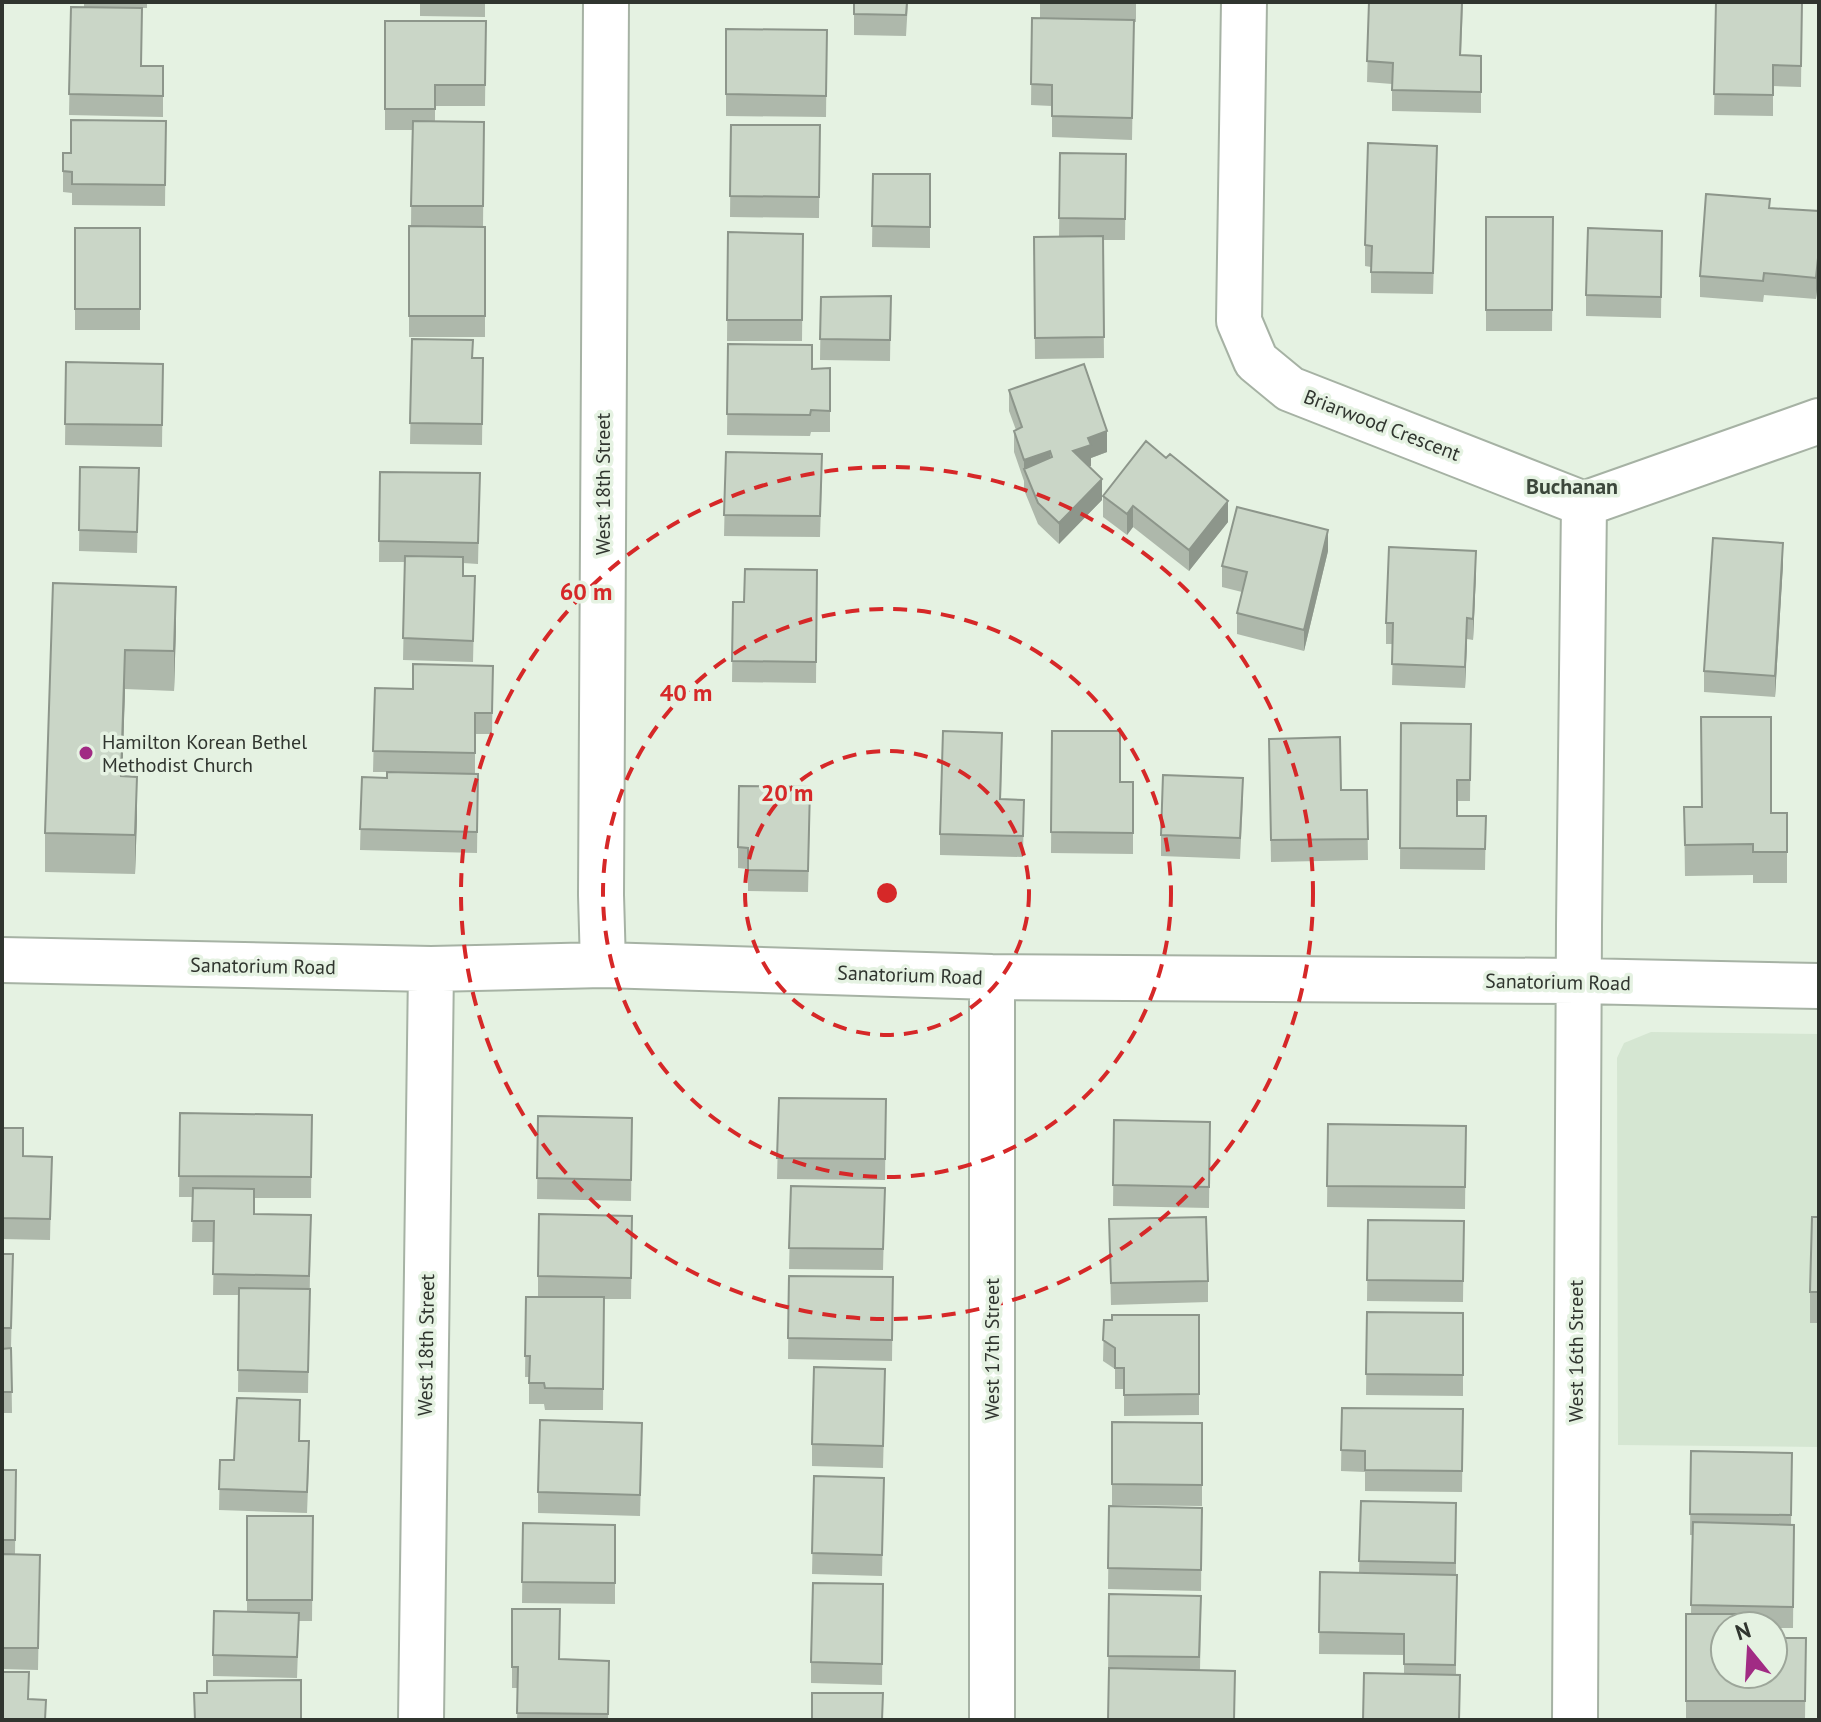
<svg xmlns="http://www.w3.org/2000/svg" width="1821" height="1722" font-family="'PT Sans',sans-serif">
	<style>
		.built { fill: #d5e6d2 }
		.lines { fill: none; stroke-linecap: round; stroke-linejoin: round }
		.minor-casing { stroke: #a6b2a4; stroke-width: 48 }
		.minor { stroke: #fff; stroke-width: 44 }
		.wall { fill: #aeb8ab }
		.shaded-wall { fill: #8d968b }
		.building { fill: #cad6c7; stroke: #8d968b; stroke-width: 2 }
		.ring { fill: none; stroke: #d62828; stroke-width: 4; stroke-dasharray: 14 10 }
		.poi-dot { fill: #a12b84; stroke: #e5f2e2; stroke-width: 3 }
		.labels { text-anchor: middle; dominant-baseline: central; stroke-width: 7; stroke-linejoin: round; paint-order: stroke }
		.street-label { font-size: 20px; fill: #30352f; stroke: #e5f2e2 }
		.poi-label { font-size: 20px; fill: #30352f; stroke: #e5f2e2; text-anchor: start }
		.neighbourhood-label { font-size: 22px; font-weight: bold; fill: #3c473b; stroke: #e5f2e2 }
		.centre { fill: #d62828; stroke: #e5f2e2; stroke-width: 4 }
		.ring-label { font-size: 24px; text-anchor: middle; font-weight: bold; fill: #d62828; stroke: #e5f2e2; stroke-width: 7; stroke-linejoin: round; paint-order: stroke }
	</style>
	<rect width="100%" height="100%" fill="#e5f2e2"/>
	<path class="built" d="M1651 1032 1819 1034V1447L1618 1445 1617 1058 1624 1043Z"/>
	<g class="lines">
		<g class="minor-casing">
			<path id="minor" d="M1244 2 1239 321 1256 361 1290 389 1584 504 1819 421
				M2 960 431 969 603 965 992 977 1579 981 1819 986
				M603 965 601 895 606 2
				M992 977V1720
				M421 1720 431 969
				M1575 1720 1579 926 1584 504"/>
		</g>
		<use href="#minor" class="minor"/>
	</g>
	<path class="wall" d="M84 2H147V8H142L141 66H163V117L69 115 71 7H84Z
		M420 2H485V17L420 16Z
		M854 2H908L906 36 854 35Z
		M1040 2H1136V22H1134L1132 140 1052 137V106L1031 105 1032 18H1040Z
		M1369 2H1463L1461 55 1481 56V113L1392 111V84L1367 82Z
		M1716 2H1802L1801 87 1773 86V116L1714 115Z
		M385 21H486L485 106H435V122H484L483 227H485V337H409V226H411L412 130H385Z
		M726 29 827 30 826 117 726 116Z
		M166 121 165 206 72 205V193L63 192V153H71Z
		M731 125H820L819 218 730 217Z
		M1060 153 1126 154 1125 240H1103L1104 358 1035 359 1034 237 1059 236Z
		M1437 167 1433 294 1371 293V267L1365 266V245Z
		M873 174H930V248L872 247Z
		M1770 208 1819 211V269L1816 299 1764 295 1763 302 1700 297V276Z
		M1486 217H1553L1552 331H1486Z
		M75 228H140V330H75Z
		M1662 231 1661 318 1586 316V295Z
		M728 232 803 234 802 341H727Z
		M891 296 890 361 820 360 821 297Z
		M412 339 473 358H483L482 445 410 444Z
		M728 344 812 369 830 368V432H811L810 436 727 435Z
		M66 362 163 364 162 447 65 445Z
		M1009 390 1107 452 1091 458V466H1089L1102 500 1059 544 1038 524 1024 490V481L1014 452V431L1016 430 1009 411Z
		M726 452 822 475 820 537 724 536Z
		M80 467 139 468 137 553 79 551Z
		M380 472 480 473 478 564 463 563V576H475L473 662 403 660 405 562H379Z
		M1103 496 1228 522 1189 571 1133 527 1127 535 1103 517Z
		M1328 551 1304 651 1237 634V613L1242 592 1222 587V566Z
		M1783 564 1775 697 1704 692V671Z
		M817 570 816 683 732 682 733 602H744Z
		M1476 572 1473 640 1467 639 1465 688 1392 685 1393 644H1386V623Z
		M53 583 176 626 174 691 125 689 122 776 137 817 135 874 45 872V833Z
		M493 666 492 734H475V774H478L477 853 360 850 362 777 387 778V772H373L375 688 413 689Z
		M1401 723 1471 724 1470 801H1457V816H1486L1485 870 1400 869Z
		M1052 731 1120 782H1133V854L1051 853Z
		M1269 739 1341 790H1367L1368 860 1271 862Z
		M1002 754 1001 799 1024 800 1023 857 940 855V834Z
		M1243 799 1240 859 1161 856V835Z
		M1684 807H1702L1771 813H1787V883H1753V875L1685 876Z
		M810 809 808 892 748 891V869L738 868V847Z
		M779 1098 886 1099 885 1180 777 1179Z
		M180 1113 312 1115 311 1198H254V1214L311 1215 308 1393 238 1392 239 1295H213L214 1242H192L193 1197H179Z
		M538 1116 632 1139 631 1201 537 1199Z
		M1114 1120 1210 1122 1209 1208 1113 1206Z
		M1328 1124 1466 1126 1465 1209 1327 1207Z
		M2 1128 23 1156 52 1157 50 1240 2 1239Z
		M791 1186 885 1188 883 1270 789 1269Z
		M1819 1217V1323H1810V1292Z
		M1109 1219 1208 1281V1302L1111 1305Z
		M1368 1220 1464 1221 1463 1302 1367 1301Z
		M632 1238 631 1299H604L603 1410H545L544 1404H529V1377H525L526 1297H538V1276Z
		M2 1254H13L11 1348 12 1413H2Z
		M789 1276 893 1277 892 1361 788 1359Z
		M1367 1312 1463 1313V1396L1366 1395Z
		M1199 1315V1415L1124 1416V1389H1115V1369L1103 1361 1104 1320Z
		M885 1390 883 1468 812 1466V1444Z
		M1342 1408 1463 1409 1462 1492 1365 1491V1472L1341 1471Z
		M1112 1422 1202 1423V1506L1112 1505Z
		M300 1441 309 1462 307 1513 219 1510 220 1460H234Z
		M642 1444 640 1516 538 1513V1492Z
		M1691 1451 1792 1453 1791 1525H1794L1793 1628H1773V1626H1725V1674L1806 1638 1805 1720H1686V1614H1691L1692 1535H1690Z
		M2 1470H16L15 1554 40 1555 38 1670 2 1669Z
		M814 1476 884 1478 882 1576 812 1574Z
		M1361 1501 1456 1503V1675L1404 1674V1655L1319 1654 1320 1572 1359 1573Z
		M1109 1506 1202 1508 1201 1591 1108 1589Z
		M247 1516H313L312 1621H299L297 1678 213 1676V1655L247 1612Z
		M523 1523 615 1525V1604L522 1603Z
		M883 1584 882 1685 811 1683V1662Z
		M1109 1594 1201 1617 1200 1670 1108 1677Z
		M512 1609 559 1659 609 1661 608 1720H517L518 1688H512Z"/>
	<path class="shaded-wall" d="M1819 248V269L1816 299V278Z
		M1107 431V452L1091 458V466L1073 472V451L1088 438Z
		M1050 451V472L1024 469V460Z
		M1102 479V500L1059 544V523Z
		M1228 501V522L1189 571V550Z
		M1133 506V527L1127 535V514Z
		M1328 530V551L1304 651V630Z
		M1783 543V564L1775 697V676Z
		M1476 551V572L1473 640V619Z
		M176 587V626L174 691V651Z
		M1467 618V639L1465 688V667Z
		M125 650V689L121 816V776Z
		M137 777V817L135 874V835Z"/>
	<path class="building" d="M854 2H907L906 15 854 14Z
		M1369 2H1462L1460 55 1481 56V92L1392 90 1393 63 1367 61Z
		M1716 2H1802L1801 66 1773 65V95L1714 94Z
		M71 7 142 8 141 66H163V96L69 94Z
		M1032 18 1134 20 1132 118 1052 116V85L1031 84Z
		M385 21H486L485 85H435V109H385Z
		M726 29 827 30 826 96 726 94Z
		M71 120 166 121 165 185 72 184V172L63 171V153H71Z
		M413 121 484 122 483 206H411Z
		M731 125H820L819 197 730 196Z
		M1368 143 1437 146 1433 273 1371 272 1372 246 1365 245Z
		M1060 153 1126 154 1125 219 1059 218Z
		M873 174H930V227L872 226Z
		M1706 194 1770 199 1769 208 1819 211V248L1816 278 1764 273 1763 281 1700 276Z
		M1486 217H1553L1552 310H1486Z
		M409 226 485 227V316H409Z
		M75 228H140V309H75Z
		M1588 228 1662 231 1661 297 1586 295Z
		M728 232 803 234 802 320H727Z
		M1103 236 1104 337 1035 338 1034 237Z
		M891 296 890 340 820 339 821 297Z
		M412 339 473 340 472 358H483L482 424 410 423Z
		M728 344 812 345V369L830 368V411L811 410 810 415 727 414Z
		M66 362 163 364 162 425 65 424Z
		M1084 364 1107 431 1088 438 1091 445 1073 451 1102 479 1059 523 1038 503 1024 469 1052 457 1050 451 1024 460 1014 431 1022 427 1009 390Z
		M1146 441 1166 458 1170 454 1228 501 1189 550 1133 506 1127 514 1103 496Z
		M726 452 822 454 820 516 724 515Z
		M80 467 139 468 137 532 79 530Z
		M380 472 480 473 478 543 379 541Z
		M1237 507 1328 530 1304 630 1237 613 1247 572 1222 566Z
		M1713 538 1783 543 1775 676 1704 671Z
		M1389 547 1476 551 1473 619 1467 618 1465 667 1392 664 1393 623H1386Z
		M405 556 463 557V576H475L473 641 403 638Z
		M745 569 817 570 816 662 732 661 733 602H744Z
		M53 583 176 587 174 651 125 650 121 776 137 777 135 835 45 833Z
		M413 664 493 666 492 713H475V753L373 751 375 688 413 689Z
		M1701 717H1771V813H1787V852H1753V844L1685 845 1684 807H1702Z
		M1401 723 1471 724 1470 780H1457V816H1486L1485 849 1400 848Z
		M943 731 1002 733 1000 799 1024 800 1023 836 940 834Z
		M1052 731H1120V782H1133V833L1051 832Z
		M1340 737 1341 790H1367L1368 839 1271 840 1269 739Z
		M387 772 478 774 477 832 360 829 362 777 387 778Z
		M1163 775 1243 778 1240 838 1161 835Z
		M739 786 810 787 808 871 748 870V848L738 847Z
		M779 1098 886 1099 885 1159 777 1158Z
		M180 1113 312 1115 311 1177 179 1176Z
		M538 1116 632 1118 631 1180 537 1178Z
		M1114 1120 1210 1122 1209 1187 1113 1185Z
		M1328 1124 1466 1126 1465 1187 1327 1186Z
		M2 1128H23V1156L52 1157 50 1219 2 1218Z
		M791 1186 885 1188 883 1249 789 1248Z
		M193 1188 254 1189V1214L311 1215 309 1276 213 1274 214 1221H192Z
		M539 1214 632 1216 631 1278 538 1276Z
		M1206 1217 1208 1281 1111 1283 1109 1219Z
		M1812 1217H1819V1292H1810Z
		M1368 1220 1464 1221 1463 1281 1367 1280Z
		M2 1254H13L11 1328H2Z
		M789 1276 893 1277 892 1340 788 1338Z
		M239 1288 310 1289 308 1372 238 1370Z
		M526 1297H604L603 1389 545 1388 544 1383H529L530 1356H525Z
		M1367 1312 1463 1313V1375L1366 1374Z
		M1112 1315H1199V1394L1124 1395V1368H1115V1348L1103 1340 1104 1320H1112Z
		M11 1348 12 1392H2V1349Z
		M814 1367 885 1369 883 1446 812 1444Z
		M237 1398 300 1400 299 1441H309L307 1492 219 1489 220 1460H234Z
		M1342 1408 1463 1409 1462 1471 1365 1470V1451L1341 1450Z
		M540 1420 642 1423 640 1495 538 1492Z
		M1112 1422 1202 1423V1485L1112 1484Z
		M1691 1451 1792 1453 1791 1515 1690 1514Z
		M2 1470H16L15 1540H2Z
		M814 1476 884 1478 882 1555 812 1553Z
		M1361 1501 1456 1503 1455 1563 1359 1561Z
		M1109 1506 1202 1508 1201 1570 1108 1568Z
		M247 1516H313L312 1600H247Z
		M1693 1522 1794 1525 1793 1607 1691 1605Z
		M523 1523 615 1525V1583L522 1582Z
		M2 1554 40 1555 38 1648H2Z
		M1320 1572 1457 1575 1455 1665 1404 1664V1634L1319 1632Z
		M813 1583 883 1584 882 1664 811 1662Z
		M1109 1594 1201 1596 1199 1657 1108 1656Z
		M512 1609H560L559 1659 609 1661 608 1714 517 1713 518 1667H512Z
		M214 1611 299 1613 297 1657 213 1655Z
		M1686 1614H1749L1748 1626H1725V1674H1773V1638H1806L1805 1701H1686Z
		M1109 1668 1235 1671 1234 1720H1108Z
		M2 1672H29L28 1699 46 1700 45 1720H2Z
		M1364 1673 1460 1675 1459 1720H1363Z
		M301 1680V1720H195L194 1693H207V1681Z
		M812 1693H883L882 1720H812Z"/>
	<g class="ring">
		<circle cx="887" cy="893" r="142"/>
		<circle cx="887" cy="893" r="284"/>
		<circle cx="887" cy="893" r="426"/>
	</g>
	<circle class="poi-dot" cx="86" cy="753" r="8"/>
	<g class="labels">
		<g class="street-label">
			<text transform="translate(1382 425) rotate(21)">Briarwood Crescent</text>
			<text transform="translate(603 484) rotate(-90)">West 18th Street</text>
			<text transform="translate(263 966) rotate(1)">Sanatorium Road</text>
			<text transform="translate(910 975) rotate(2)">Sanatorium Road</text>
			<text transform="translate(1558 982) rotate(1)">Sanatorium Road</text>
			<text transform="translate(426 1345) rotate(-89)">West 18th Street</text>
			<text transform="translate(992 1349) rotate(-90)">West 17th Street</text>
			<text transform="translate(1576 1351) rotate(-90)">West 16th Street</text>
		</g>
		<g class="poi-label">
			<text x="102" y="742">Hamilton Korean Bethel<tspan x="102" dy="23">Methodist Church</tspan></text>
		</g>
		<g class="neighbourhood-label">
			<text x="1572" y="486">Buchanan</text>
		</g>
	</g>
	<circle cx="887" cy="893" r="12" class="centre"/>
	<g class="ring-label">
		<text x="586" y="600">60 m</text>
		<text x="686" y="701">40 m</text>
		<text x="787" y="801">20 m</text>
	</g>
	<rect width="1821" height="1722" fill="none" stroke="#30352f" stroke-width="8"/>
	<g transform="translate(1749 1650) rotate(342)"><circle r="38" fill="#e5f2e2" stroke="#9da69a" stroke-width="2"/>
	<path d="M0-6L14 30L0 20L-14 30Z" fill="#a12b84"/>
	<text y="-12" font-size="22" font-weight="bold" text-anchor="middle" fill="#30352f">N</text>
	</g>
</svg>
